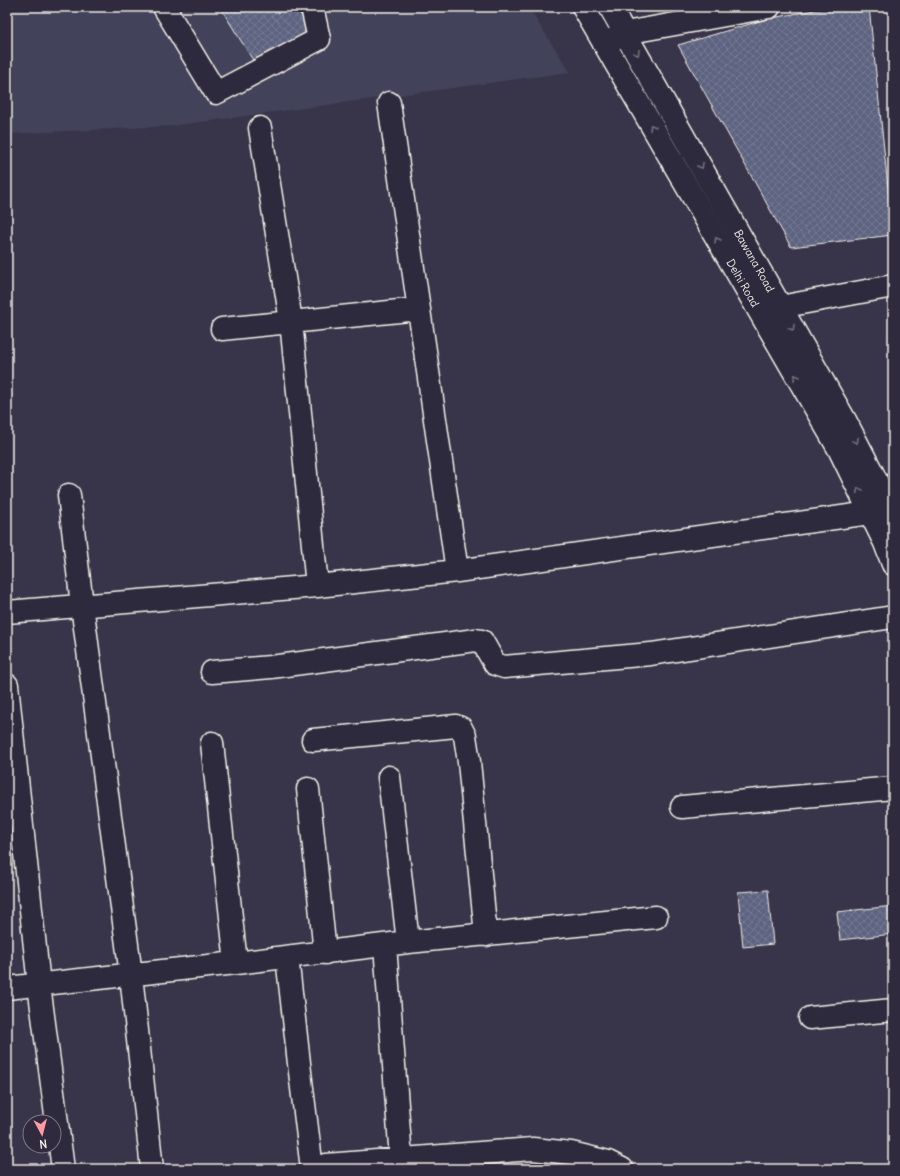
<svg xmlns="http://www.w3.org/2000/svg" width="900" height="1176" font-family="Delius,sans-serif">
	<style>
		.built { fill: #43435a }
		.building { fill: url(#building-cross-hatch); stroke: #f4f1e8 }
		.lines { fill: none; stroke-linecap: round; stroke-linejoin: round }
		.street-casing { stroke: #f4f1e8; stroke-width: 25 }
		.primary-casing { stroke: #f4f1e8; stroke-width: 25 }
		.street { stroke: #2f2a3d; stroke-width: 22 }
		.primary { stroke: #2f2a3d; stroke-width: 22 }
		.oneway { stroke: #747079 }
		.labels { text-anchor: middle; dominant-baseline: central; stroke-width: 3; stroke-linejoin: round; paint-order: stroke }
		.street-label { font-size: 11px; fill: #f4f1e8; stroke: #2f2a3d }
	</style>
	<defs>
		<pattern id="building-cross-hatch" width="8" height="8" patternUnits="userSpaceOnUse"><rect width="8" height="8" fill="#5d6380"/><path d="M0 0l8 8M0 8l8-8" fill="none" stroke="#757a92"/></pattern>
	</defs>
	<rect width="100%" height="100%" fill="#38354a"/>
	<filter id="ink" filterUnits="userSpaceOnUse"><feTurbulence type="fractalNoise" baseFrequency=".025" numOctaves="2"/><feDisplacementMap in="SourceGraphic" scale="8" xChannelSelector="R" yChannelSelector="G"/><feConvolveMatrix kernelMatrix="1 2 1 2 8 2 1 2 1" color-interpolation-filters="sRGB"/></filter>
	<g filter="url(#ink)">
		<path class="built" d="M7 7H528L570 72 171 126 7 134Z"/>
		<path class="building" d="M220 7H296L311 31 256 65Z
			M668 7H708L672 16Z
			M830 7H869L893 235 791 247 678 45 767 19Z
			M768 890 773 944 743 947 738 892Z
			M893 906V934L840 940 837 912Z"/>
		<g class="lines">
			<g class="street-casing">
				<path id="street" d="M164 7 216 93 319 39 312 7
					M604 44 625 33 769 7
					M389 103 457 571
					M260 128 291 321 317 586
					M765 317 780 307 893 286
					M222 329 419 309
					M69 495 82 605 131 975 152 1169
					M7 612 317 586 457 571 870 513
					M212 672 271 667 476 640 482 641 495 664 504 667 651 654 893 617
					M7 685 39 985 63 1169
					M313 740 456 726 461 728 465 736 469 762 486 935
					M212 743 236 963
					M389 777 408 942
					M308 789 325 953
					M682 807 893 788
					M385 945 401 1159
					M287 957 300 1072 312 1169
					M7 988 236 963 408 942 656 917
					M810 1018 893 1010
					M322 1169 326 1165 533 1149 571 1153 608 1162 622 1169"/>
			</g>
			<g class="primary-casing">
				<g id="primary">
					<path id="s1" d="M583 7 839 449 885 543 893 564"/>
					<path id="s2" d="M610 7 846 422 873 474 893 517"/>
				</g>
			</g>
			<use href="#street" class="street"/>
			<use href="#primary" class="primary"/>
		</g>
		<defs><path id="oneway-chevron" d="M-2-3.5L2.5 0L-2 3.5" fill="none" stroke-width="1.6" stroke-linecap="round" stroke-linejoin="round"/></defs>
		<g class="oneway">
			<use href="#oneway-chevron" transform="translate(637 53) rotate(60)"/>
			<use href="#oneway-chevron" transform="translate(652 127) rotate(-120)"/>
			<use href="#oneway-chevron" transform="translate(701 166) rotate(61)"/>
			<use href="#oneway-chevron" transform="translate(717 240) rotate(-120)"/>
			<use href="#oneway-chevron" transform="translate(792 328) rotate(60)"/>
			<use href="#oneway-chevron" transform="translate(796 377) rotate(-120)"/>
			<use href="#oneway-chevron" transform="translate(856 441) rotate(62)"/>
			<use href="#oneway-chevron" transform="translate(859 490) rotate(-116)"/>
		</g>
	</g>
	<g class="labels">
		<g class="street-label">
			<text stroke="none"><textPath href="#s2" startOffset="292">Bawana Road</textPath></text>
			<text stroke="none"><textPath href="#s1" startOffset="319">Delhi Road</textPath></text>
		</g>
	</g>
	<rect width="900" height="1176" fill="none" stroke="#2f2a3d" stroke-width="24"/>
	<rect x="12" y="12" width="876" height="1152" fill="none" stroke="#f4f1e8" stroke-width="1.5" filter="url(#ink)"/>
	<g transform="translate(42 1134) rotate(173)"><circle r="19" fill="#2f2a3d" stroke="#7e7a81"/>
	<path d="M0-3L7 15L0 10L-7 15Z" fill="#ff9aa2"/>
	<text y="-6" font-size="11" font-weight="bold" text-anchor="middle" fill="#f4f1e8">N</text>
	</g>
</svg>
